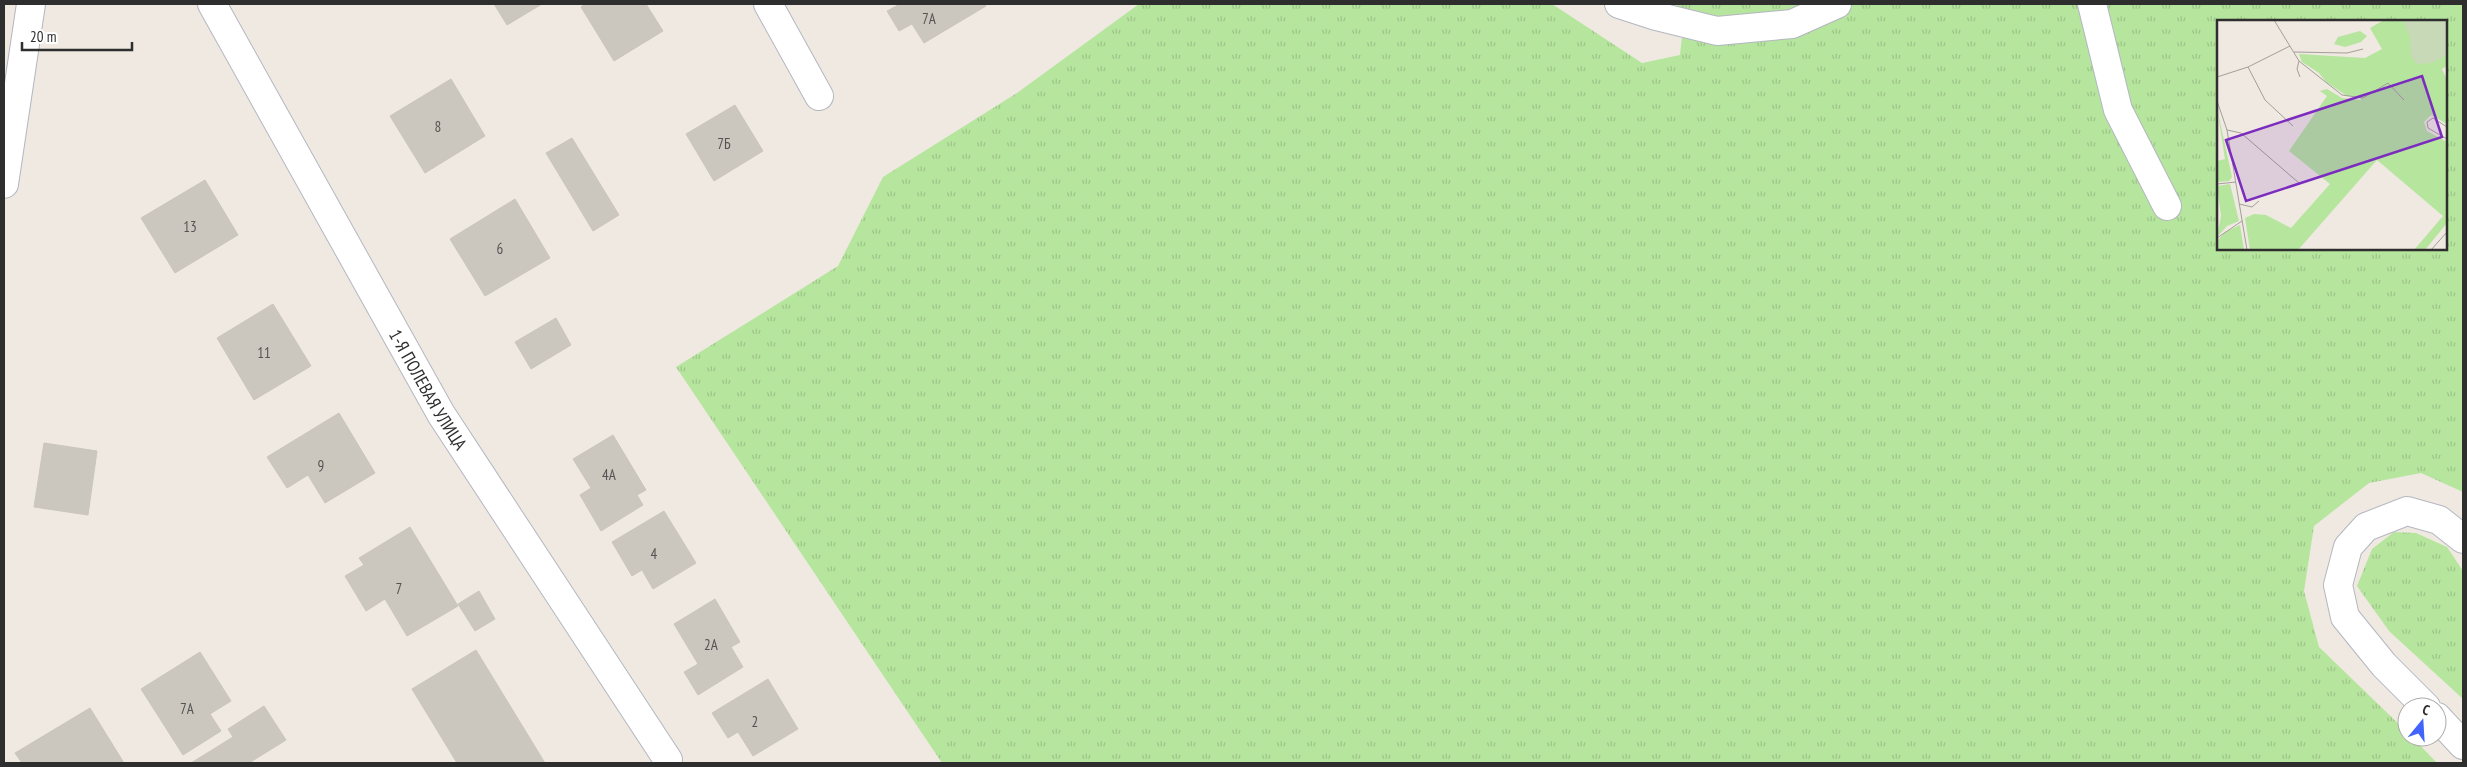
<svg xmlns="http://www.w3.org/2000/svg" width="2467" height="767" font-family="'PT Sans Narrow',sans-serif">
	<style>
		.grass { fill: url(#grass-tufts); fill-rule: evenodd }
		.building { fill: #cbc7bf; stroke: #cbc5ba }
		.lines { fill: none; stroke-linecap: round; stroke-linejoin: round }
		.minor-casing { stroke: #b4b7c1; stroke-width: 30 }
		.secondary-casing { stroke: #b4b7c1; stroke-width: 30 }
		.minor { stroke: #fff; stroke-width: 28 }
		.secondary { stroke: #fff; stroke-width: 28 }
		.labels { text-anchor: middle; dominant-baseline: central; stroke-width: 4.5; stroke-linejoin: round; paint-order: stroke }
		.number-label { font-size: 15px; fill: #555452 }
		.street-label { font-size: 18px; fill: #2e2e2e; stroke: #fff }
		.inset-road { fill: none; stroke: #a29e99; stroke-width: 1 }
		.view { fill: #7b2cbf; fill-opacity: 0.15; stroke: #7b2cbf; stroke-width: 2.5 }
		.inset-edge { fill: none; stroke: #2e2e2e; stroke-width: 2.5 }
	</style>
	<defs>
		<pattern id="grass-tufts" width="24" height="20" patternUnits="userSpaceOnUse" patternTransform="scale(1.25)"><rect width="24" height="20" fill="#b6e59e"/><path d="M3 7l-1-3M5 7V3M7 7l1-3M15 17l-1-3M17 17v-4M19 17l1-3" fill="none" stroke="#9dc588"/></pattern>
	</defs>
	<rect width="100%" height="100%" fill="#efe9e1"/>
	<path class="grass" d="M1139 4H1552L1642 63 1680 55 1685 9 1673 4H2463V492L2421 473 2369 483 2314 526 2304 591 2319 647 2407 732V737H2412L2437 763H942L676 367 838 266 883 177 1017 93ZM2218 21H2446V249H2218Z
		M2394 532 2416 533 2447 547 2463 571V699L2389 631 2357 586 2372 549Z"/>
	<path class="building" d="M494 4H542L507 25Z
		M585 4H646L663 31 614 61 581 7Z
		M900 4H985L986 6 924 43 912 24 899 31 887 11Z
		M451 79 485 136 425 173 390 116Z
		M735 105 763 151 714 181 686 134Z
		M572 138 619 215 593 231 546 153Z
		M205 180 238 235 175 273 141 218Z
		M515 199 550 258 485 296 450 239Z
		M273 304 311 366 254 400 217 338Z
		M556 318 571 345 531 369 515 342Z
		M339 413 375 473 325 503 308 475 287 488 267 457Z
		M613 435 646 490 637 495 643 505 601 531 580 495 591 488 573 459Z
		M44 443 97 451 88 515 34 507Z
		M664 511 696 563 653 589 642 570 632 576 612 542Z
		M410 527 458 606 407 636 385 599 366 611 345 576 364 565 359 558Z
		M479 591 495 619 475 631 458 604Z
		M715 599 740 642 731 647 743 667 698 695 684 672 698 664 674 624Z
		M476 650 545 763H457L412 689Z
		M200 652 231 701 210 714 221 731 183 755 141 689Z
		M768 679 798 729 753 756 738 732 728 738 712 713Z
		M264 706 286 740 249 763H191L233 737 228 729Z
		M90 708 124 763H22L15 753Z"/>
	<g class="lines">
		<g class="minor-casing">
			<g id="minor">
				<path id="s1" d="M212 4 441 414 668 760"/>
				<path d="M768 4 819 96"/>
				<path d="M1619 4 1656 16 1717 31 1792 24 1837 4"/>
				<path d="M2092 4 2118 110 2167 206"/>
				<path d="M2426 707 2384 665 2345 617 2338 585 2348 547 2366 527 2407 511 2439 520 2463 539"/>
				<path d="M2437 717 2463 745"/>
			</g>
		</g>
		<g class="secondary-casing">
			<path id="secondary" d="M4 184 31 4"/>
		</g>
		<use href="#minor" class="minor"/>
		<use href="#secondary" class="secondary"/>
	</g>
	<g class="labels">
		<g class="number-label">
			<text x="929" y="18">7А</text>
			<text x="438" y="126">8</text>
			<text x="724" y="143">7Б</text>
			<text x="190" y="226">13</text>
			<text x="500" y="248">6</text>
			<text x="264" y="352">11</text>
			<text x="321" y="465">9</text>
			<text x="609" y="474">4А</text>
			<text x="654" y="553">4</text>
			<text x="399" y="588">7</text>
			<text x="711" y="644">2А</text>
			<text x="187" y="708">7А</text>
			<text x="755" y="721">2</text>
		</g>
		<g class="street-label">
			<text stroke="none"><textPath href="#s1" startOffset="442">1-Я ПОЛЕВАЯ УЛИЦА</textPath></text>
		</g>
	</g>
	<g transform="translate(2217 20)">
		<rect width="230" height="230" fill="#efe9e1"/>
		<path d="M167 0H230V46L225 49 230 60V104L214 95 207 102 210 111 230 122V203L208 230H197L226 196 160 140 81 230H33L28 198 37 194 49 195 74 208 113 164 72 131 110 76 103 71 110 69 125 78 144 80 143 77 130 76 109 62 102 53 85 42 82 34 148 38 165 29 153 8ZM0 88 15 157 12 161 0 162V141L8 139ZM13 164 22 201 10 206 0 217 4 196 0 166ZM23 205 27 230H0V221L8 212Z" fill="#b6e59e"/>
		<path d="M143 11 150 16 144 22 128 27 117 24 121 17ZM181 20 194 46 179 55 174 54 164 30ZM136 44 140 52 154 59 148 75 134 76 128 67 129 47ZM36 198H40L45 210 48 230H40Z" fill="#b6e59e"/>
		<path d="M186 0H230V35L215 43 200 44 194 36 193 17Z" fill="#c8d9b8"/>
		<path class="inset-road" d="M57 0 82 41 125 75 146 78 171 63 187 80M77 32 130 33 146 29M82 41 80 49 83 57M31 47 48 80 76 106M0 57 31 47 73 26M0 81 10 110 30 230M230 107 216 98 210 102 211 108 230 119M10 110 24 113 82 163M0 164 19 162M22 184 35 187 42 181M0 218 25 201M214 230 230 212"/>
		<path class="view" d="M205 56 225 117 29 181 9 120Z"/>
		<rect width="230" height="230" class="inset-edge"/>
	</g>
	<rect width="2467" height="767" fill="none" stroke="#2e2e2e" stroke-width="10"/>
	<g transform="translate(2422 722) rotate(18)"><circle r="24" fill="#ffffff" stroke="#ababab"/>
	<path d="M0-4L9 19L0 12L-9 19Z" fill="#4264fb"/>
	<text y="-8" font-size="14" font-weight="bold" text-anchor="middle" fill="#2e2e2e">С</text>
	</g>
	<path d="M22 42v8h110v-8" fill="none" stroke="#2e2e2e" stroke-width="2.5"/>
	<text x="30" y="42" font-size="15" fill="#2e2e2e" stroke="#ffffff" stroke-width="4" paint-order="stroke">20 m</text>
</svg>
